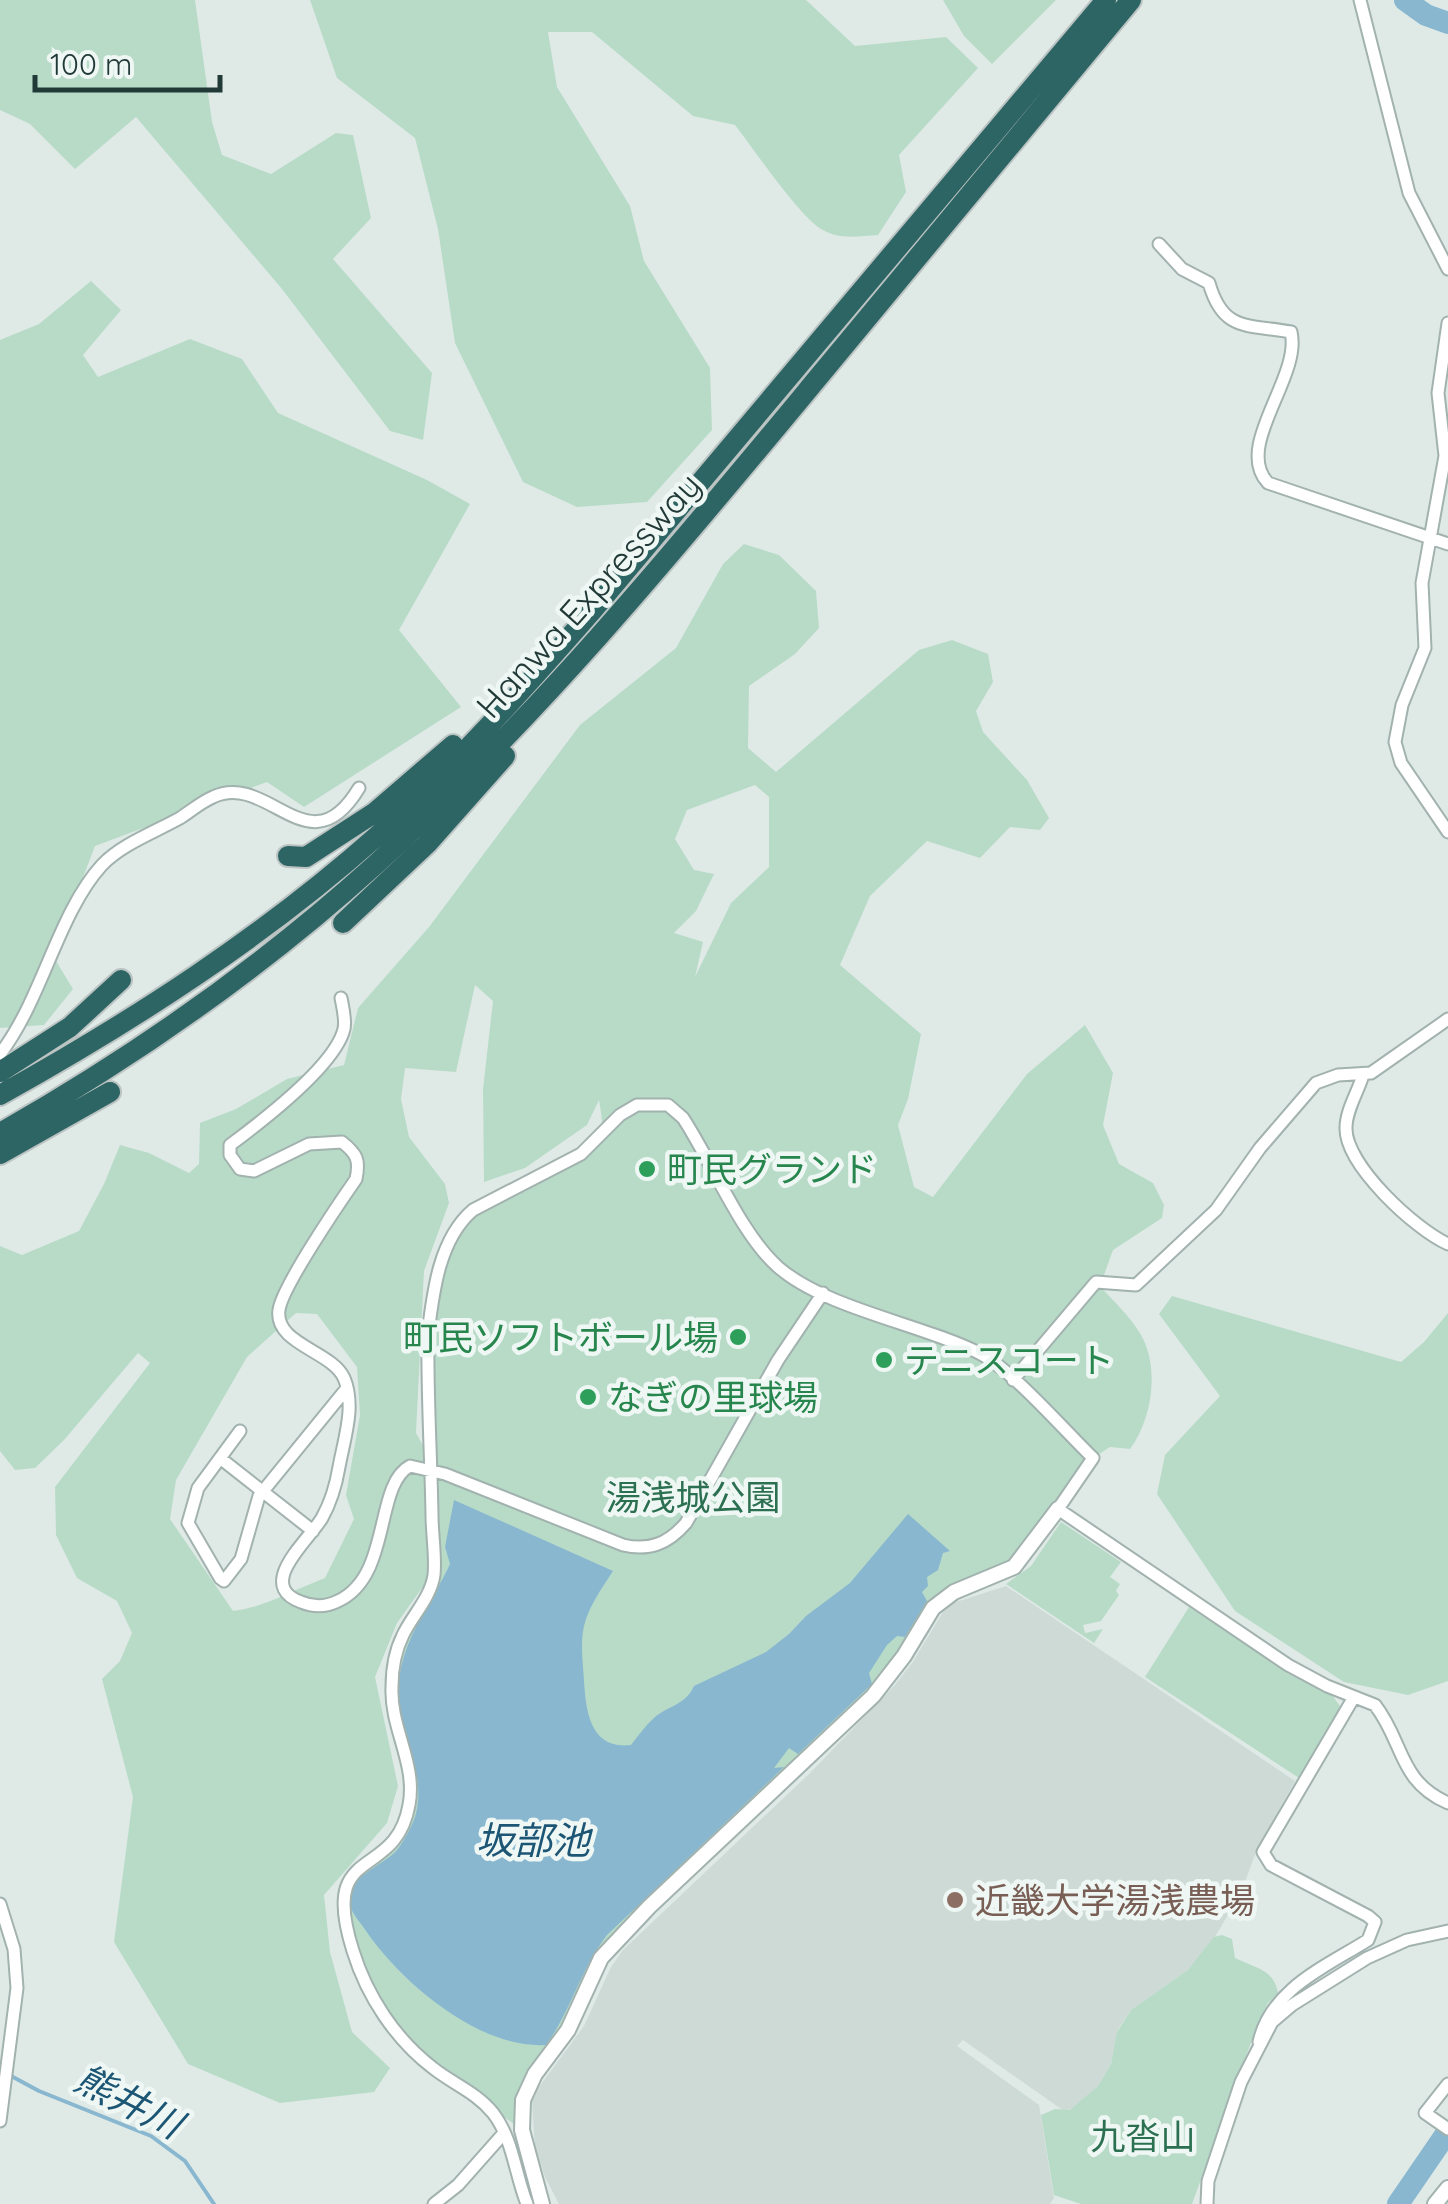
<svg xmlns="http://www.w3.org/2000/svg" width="1448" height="2204" font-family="Quicksand,'Noto Sans JP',sans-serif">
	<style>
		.built { fill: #cddad6 }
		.green { fill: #b8dbc8; fill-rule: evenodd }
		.water { fill: #88b7cf }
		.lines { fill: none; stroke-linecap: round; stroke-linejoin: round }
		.stream { stroke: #88b7cf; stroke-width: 4 }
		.river { stroke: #88b7cf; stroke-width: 22 }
		.minor-casing { stroke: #a2b2af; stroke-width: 15 }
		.tertiary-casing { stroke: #a2b2af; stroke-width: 18 }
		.motorway-casing { stroke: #bcc4c3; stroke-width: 24 }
		.minor { stroke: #fff; stroke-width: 11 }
		.tertiary { stroke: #fff; stroke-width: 14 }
		.motorway { stroke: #2d6564; stroke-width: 20 }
		.leisure-dot { fill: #2e9e5b; stroke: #eff7f4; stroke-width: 4 }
		.education-dot { fill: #8d6e63; stroke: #eff7f4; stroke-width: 4 }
		.labels { text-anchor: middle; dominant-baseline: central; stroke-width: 9; stroke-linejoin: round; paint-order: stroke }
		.street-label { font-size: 35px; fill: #213a37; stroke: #eff7f4 }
		.leisure-label { font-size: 35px; fill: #27864d; stroke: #eff7f4; text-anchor: start }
		.park-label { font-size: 35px; fill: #2c7052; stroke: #eff7f4 }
		.education-label { font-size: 35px; fill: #785e54; stroke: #eff7f4; text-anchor: start }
		.water-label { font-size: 38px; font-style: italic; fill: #1c5674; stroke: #eff7f4 }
	</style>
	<rect width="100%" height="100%" fill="#dfeae7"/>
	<path class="built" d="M1006 1586 1295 1781 1257 1849 1241 1893 1207 1950 1188 1970 1131 2010 1118 2029 1111 2064 1098 2086 1074 2108 1064 2111 963 2040 957 2046 1039 2105 1054 2198 1050 2204H559L545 2177 535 2147 532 2101 539 2087 584 2026 611 1967 623 1950 809 1774 894 1686 912 1663 943 1612 953 1603Z"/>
	<path class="green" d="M0 0H195L212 122 222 155 271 174 336 133 353 135 371 218 333 259 432 373 423 440 390 431 282 289 136 117 75 169 30 124 0 110Z
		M310 0H806L855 46 946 37 978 68 899 155 906 192 878 235C859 236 840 240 823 230 801 219 753 148 735 125L693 116 592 32H548L557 87 630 206 644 261 710 368 712 430 647 502 577 507 523 482 455 343 438 229 415 138 337 78Z
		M943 0H1056L992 64 964 36Z
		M91 281 121 310 83 355 98 377 190 339 242 359 278 413 427 480 470 504 399 630 461 707 304 807 267 782 95 846 53 956 73 989 44 1025 0 1028V340L39 324Z
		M744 544 779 555 816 591 819 628 795 654 749 686 748 748 776 772 919 650 952 640 988 654 993 682 976 711 983 732 1027 780 1049 818 1040 830 1010 827 980 858 927 841 870 896 840 965 921 1034 908 1099 898 1125 914 1187 933 1197 1027 1074 1085 1025 1113 1073 1103 1125 1119 1164 1153 1183 1164 1205 1162 1218 1113 1250 1100 1286C1114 1302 1131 1317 1141 1335 1160 1368 1152 1420 1130 1449L1110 1447 1093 1458 1022 1559 954 1592 904 1656 611 1945 576 2012 535 2074 522 2130 413 2051 365 1983 343 1891 375 1858 409 1809 393 1674 432 1574 397 1623 375 1677 398 1786 387 1823 324 1895 330 1952 352 2032 390 2068 374 2092 280 2103 188 2064 114 1942 133 1797 102 1679 120 1661 132 1633 117 1601 77 1578 56 1535 55 1487 150 1363 138 1353 64 1440 35 1468 15 1470 0 1451V1246L22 1255 79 1231 104 1184 120 1145 149 1153 189 1173 199 1164 200 1123 236 1109 287 1079 344 1065 358 1008 429 927 580 725 676 648 723 564ZM755 785 769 797V867L731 903 695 977 703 942 674 933 696 911 714 874 694 870 675 839 687 810ZM475 985 493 1001 483 1089 484 1182 525 1168 587 1125 599 1100C600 1109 604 1121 600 1131 588 1158 490 1205 461 1222L433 1295 430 1458 416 1433 424 1271 449 1203 445 1184 409 1137 401 1099 405 1068 456 1072ZM296 1313 317 1314 357 1367 360 1415 346 1495 354 1519 325 1578C293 1590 266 1607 233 1611L170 1519 176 1480 247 1357Z
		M1172 1296 1401 1362 1424 1342 1448 1313V1681L1408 1695 1344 1682 1235 1611 1157 1494 1165 1455 1220 1396 1159 1314Z
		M1061 1522 1121 1562 1110 1577 1120 1584 1116 1591 1119 1595 1101 1621 1083 1625 1085 1633 1103 1629 1094 1643 1006 1584 1031 1566Z
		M1189 1607 1289 1674 1332 1695 1342 1709 1299 1778 1145 1677Z
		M1222 1935 1232 1939 1235 1958C1255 1968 1274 1969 1278 1993L1268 2003 1257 2026 1192 2204H1081L1054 2195 1041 2115 1055 2109 1070 2110 1098 2086 1111 2064 1117 2032 1131 2010 1188 1970 1214 1937Z"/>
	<path class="water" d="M454 1500 613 1571C602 1588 589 1606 584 1626 580 1644 583 1662 584 1681 586 1711 590 1750 631 1745 638 1736 645 1726 654 1718 667 1706 686 1705 694 1686L766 1652 789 1634 806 1616 850 1583 908 1514 950 1551 943 1553 938 1570 927 1577 928 1586 922 1592 927 1601 905 1637 897 1636 887 1645 869 1673 872 1684 798 1754 789 1748 774 1768 784 1767 607 1935C581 1968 571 2011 546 2045 479 2049 402 1983 366 1931 361 1923 352 1914 350 1905 343 1878 383 1866 397 1850 404 1841 411 1828 415 1817 429 1771 395 1729 399 1682 403 1637 432 1603 450 1564L445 1547Z"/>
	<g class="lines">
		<path class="stream" d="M0 2070 39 2091 151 2136 185 2161 214 2204"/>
		<path class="river" d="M1405 0 1426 15 1448 23
			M1398 2204 1448 2131"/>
		<g class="minor-casing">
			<path id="minor" d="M1360 0 1409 193 1448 269
				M1159 244 1182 269 1209 283C1223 332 1247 324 1291 332 1302 377 1233 446 1268 483L1448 544
				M1448 323 1438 393 1445 456 1422 583 1425 648 1402 705 1395 742 1401 763 1448 832
				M341 998C343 1008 346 1020 344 1029 335 1066 261 1122 230 1145V1155L240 1169 254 1171 309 1144 342 1142C357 1154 360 1160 356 1179 340 1202 282 1287 279 1310 274 1344 332 1351 344 1378 356 1406 344 1439 339 1467 336 1485 331 1502 322 1518 310 1539 254 1585 301 1602 313 1607 326 1607 338 1601 392 1576 374 1485 410 1466L445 1474 623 1545C649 1551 668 1544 686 1523L778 1360 823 1293
				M0 1054C42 1000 58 913 102 865 122 844 155 832 180 818 191 811 201 802 213 797 269 771 309 871 359 788
				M1363 1075C1358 1092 1346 1110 1346 1128 1345 1165 1416 1230 1448 1244
				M1013 1380 1096 1282 1136 1285 1216 1210 1260 1148 1316 1083 1338 1075 1371 1073 1448 1019
				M240 1431 198 1488 188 1523 220 1578 224 1581 241 1559 259 1496 347 1388
				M220 1458 313 1531
				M0 1904 14 1949 17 1988 0 2121
				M1259 2042C1271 1989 1325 1967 1368 1940L1375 1922 1368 1916 1271 1865 1263 1852 1354 1697
				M1448 2084 1425 2113 1448 2129
				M434 2204 458 2185 504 2133
				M527 2204C515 2174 513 2139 493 2113 476 2092 453 2084 433 2068 395 2039 367 1996 353 1951 318 1841 395 1883 409 1805 417 1764 390 1728 392 1687 392 1670 395 1651 403 1635 412 1616 431 1597 434 1575 436 1556 432 1535 432 1515 431 1454 427 1394 428 1334 433 1292 439 1239 473 1210L581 1154 620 1115 637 1105H668L683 1118C712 1162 740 1233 778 1267 826 1309 922 1324 981 1354 1013 1371 1064 1430 1093 1458L1058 1509 1288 1665 1327 1686 1375 1705C1404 1742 1398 1781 1448 1803
				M1207 2204 1208 2181 1241 2082 1272 2022 1292 2005 1367 1958 1407 1940 1448 1931"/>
		</g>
		<g class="tertiary-casing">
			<path id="tertiary" d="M542 2204 522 2130 523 2100 535 2074 568 2030 601 1958 649 1907 873 1696 904 1656 933 1608 954 1592 1014 1567 1058 1509
				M1435 2204 1448 2188"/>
		</g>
		<g class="motorway-casing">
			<path id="motorway" d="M288 856 306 857 374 813 453 745
				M343 923 427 844 505 756
				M0 1072 70 1027 121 980
				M0 1095C133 1021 262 938 377 836 455 766 524 689 593 610L1106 0
				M0 1133C134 1057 261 968 375 865 537 718 676 549 816 380 921 254 1026 128 1131 0
				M0 1154 110 1092"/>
		</g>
		<use href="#minor" class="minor"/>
		<use href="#tertiary" class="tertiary"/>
		<use href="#motorway" class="motorway"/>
	</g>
	<g class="leisure-dot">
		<circle cx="647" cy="1169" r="10"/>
		<circle cx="738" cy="1337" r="10"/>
		<circle cx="884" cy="1360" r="10"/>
		<circle cx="588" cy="1397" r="10"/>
	</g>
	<circle class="education-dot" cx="955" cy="1900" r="10"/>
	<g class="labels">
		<g class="street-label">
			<text transform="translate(588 595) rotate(-48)">Hanwa Expressway</text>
		</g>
		<g class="leisure-label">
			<text x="667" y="1169">町民グランド</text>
			<text x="718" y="1337" text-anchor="end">町民ソフトボール場</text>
			<text x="904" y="1360">テニスコート</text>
			<text x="608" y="1397">なぎの里球場</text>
		</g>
		<g class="park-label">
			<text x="693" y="1497">湯浅城公園</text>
			<text x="1143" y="2136">九沓山</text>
		</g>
		<g class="education-label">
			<text x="975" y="1900">近畿大学湯浅農場</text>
		</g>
		<g class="water-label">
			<text x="533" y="1840">坂部池</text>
			<text transform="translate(129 2101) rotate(27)">熊井川</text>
		</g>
	</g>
	<path d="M35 75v15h185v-15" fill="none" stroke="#213a37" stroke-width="5"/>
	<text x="50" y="75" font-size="30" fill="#213a37" stroke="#eff7f4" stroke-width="8" paint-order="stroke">100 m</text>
</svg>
